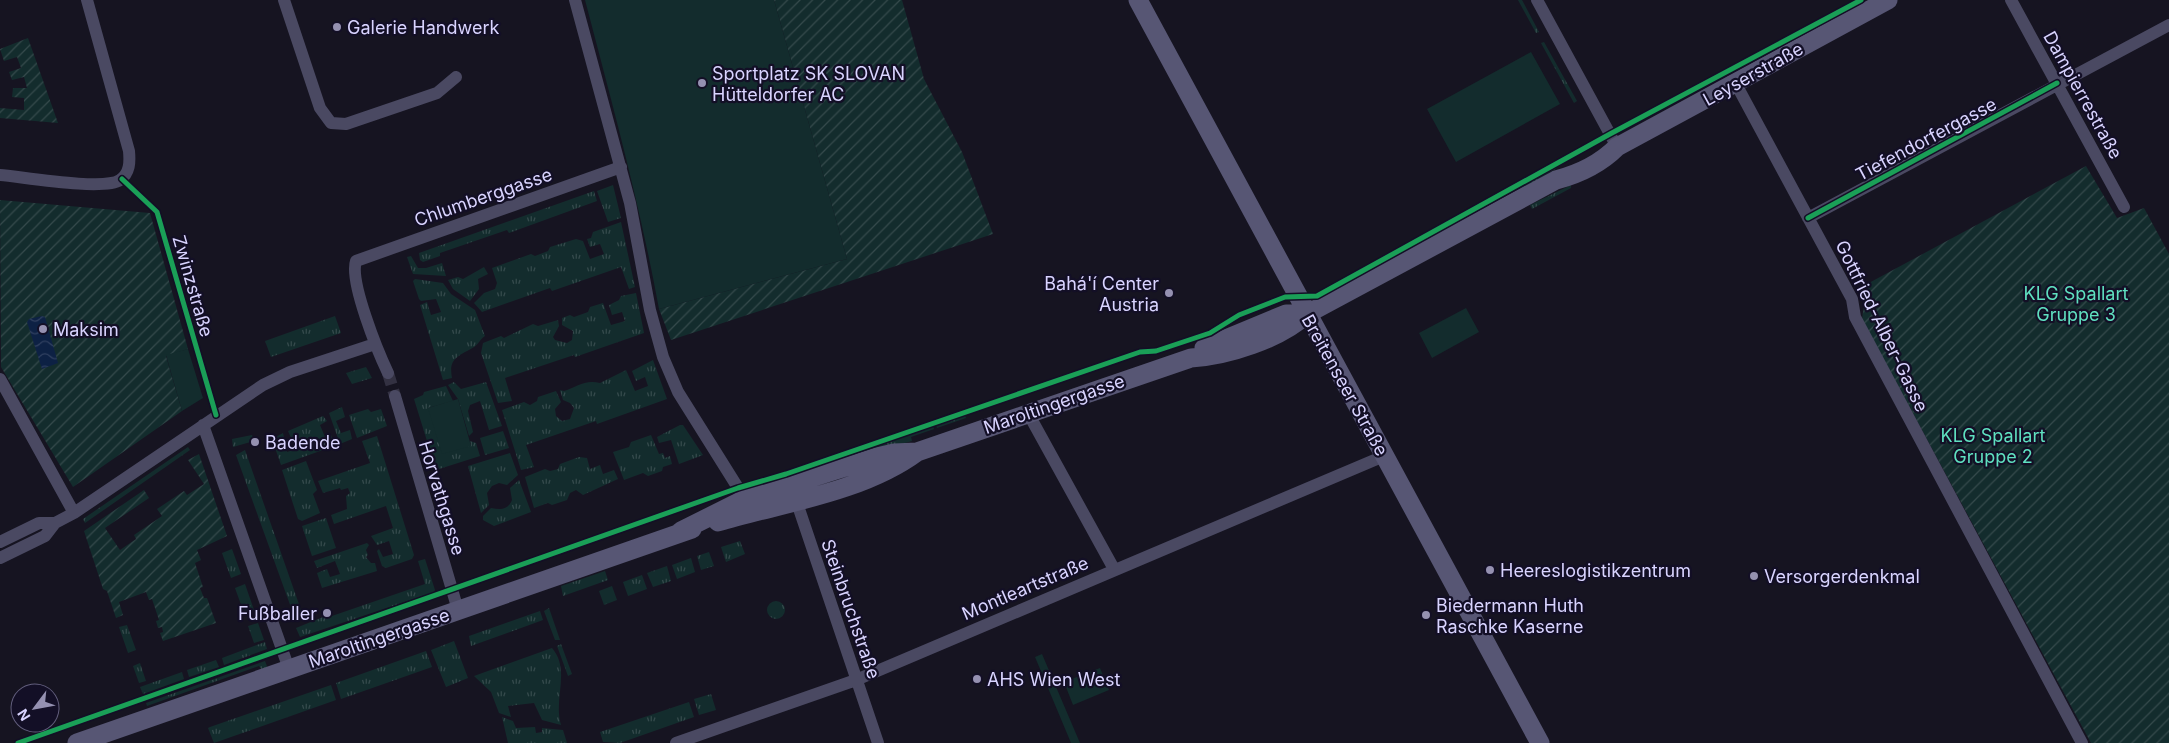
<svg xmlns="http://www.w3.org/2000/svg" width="2169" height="743" font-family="Inter,sans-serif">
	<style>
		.grass { fill: url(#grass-tufts) }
		.garden { fill: url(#garden-furrows) }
		.pitch { fill: #132c2d }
		.water { fill: url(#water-waves) }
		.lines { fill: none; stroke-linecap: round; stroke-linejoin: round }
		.street-tunnel { stroke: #333142; stroke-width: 12; stroke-dasharray: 12 6; stroke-linecap: butt }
		.street { stroke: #4a4962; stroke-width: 12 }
		.secondary { stroke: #575674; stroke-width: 19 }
		.cycleway-casing { stroke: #130f26; stroke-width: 8 }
		.cycleway { stroke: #1a9f57; stroke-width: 5 }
		.poi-dot { fill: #9591b1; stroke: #130f26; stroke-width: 2 }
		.labels { text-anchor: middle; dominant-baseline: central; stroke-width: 4.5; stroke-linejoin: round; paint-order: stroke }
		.poi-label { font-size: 18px; fill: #d9d4ff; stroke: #130f26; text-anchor: start }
		.street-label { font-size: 18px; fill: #d9d4ff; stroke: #130f26 }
		.park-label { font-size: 18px; fill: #5fe0c0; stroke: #130f26 }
	</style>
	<defs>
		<pattern id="grass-tufts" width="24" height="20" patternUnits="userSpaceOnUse" patternTransform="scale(1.25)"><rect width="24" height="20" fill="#132c2d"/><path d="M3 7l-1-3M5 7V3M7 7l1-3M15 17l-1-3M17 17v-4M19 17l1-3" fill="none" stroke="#354a4c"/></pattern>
		<pattern id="garden-furrows" width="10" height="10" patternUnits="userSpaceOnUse" patternTransform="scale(1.25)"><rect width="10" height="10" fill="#132c2d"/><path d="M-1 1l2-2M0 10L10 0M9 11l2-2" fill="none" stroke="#354a4c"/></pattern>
		<pattern id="water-waves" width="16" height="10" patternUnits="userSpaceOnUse" patternTransform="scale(1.25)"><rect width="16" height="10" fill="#0d2144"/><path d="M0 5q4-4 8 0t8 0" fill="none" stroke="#304060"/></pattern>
	</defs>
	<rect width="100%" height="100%" fill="#161421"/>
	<path class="grass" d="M1518 0H1522L1539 32 1536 33Z
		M1544 42 1577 101 1574 103 1541 43Z
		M1562 163 1563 164 1522 190 1520 185Z
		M613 185 621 218 608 222 597 191Z
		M1571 185V188L1532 209 1530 205Z
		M594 191 597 201 509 233 507 230 440 253V256L423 262 420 260 419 253Z
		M621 222 635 287 629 289 621 267 552 291 550 288 482 312 474 303 484 293 495 289 497 283 492 268 531 254 535 256 548 251 550 247 576 239 583 241 590 259 604 254 600 244 590 247 587 239 591 238 593 232Z
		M411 256 418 268H426L442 263 446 276 413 274 407 257Z
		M484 267 488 274 478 279 479 289 470 301 453 289 448 280 458 277 463 279Z
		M415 279 443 283 451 294 475 310 485 336C480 339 478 345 474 347 459 356 448 358 452 378L443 380 420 305 427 302 431 315 441 312 436 299 421 301 419 299 413 281Z
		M636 293 644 333 575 357 574 355 505 378 512 401 498 403 481 353 483 343 501 336 504 338 533 324 538 326 558 320 559 326 553 337 555 340 567 343 572 340 573 331 562 325V318L570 315 574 317 588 312 590 307 603 303 611 325 625 321 622 312 612 315 609 305 619 300 621 296Z
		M335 316 341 333 271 357 265 341Z
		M653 360 667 399 597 424 596 421 526 445 534 467 521 470 502 410 524 402 530 405 537 401 538 397 556 391 561 402 555 409 556 416 562 421 570 419 574 408 570 403 563 400 560 390 564 391C577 387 585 379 600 383L626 370 635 391 648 386 645 377 636 381 632 371Z
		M366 367 372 378 352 384 346 373Z
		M454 382 461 389 486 382 502 426 489 430 480 401 470 405 468 411 473 432 469 436 458 399 448 385Z
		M446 386 453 401 428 408 471 445 470 441 476 443 480 456 436 470 414 399 423 395 424 392Z
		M342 407 345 417 336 421 341 433 350 430 352 439 340 444 329 413Z
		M368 409 371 412 381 409 387 426 357 438 349 415Z
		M965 415 966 418 937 428 936 425Z
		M323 416 327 421 320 425 325 437 331 435 334 446 281 465 272 439 283 433 287 452 296 449 288 431Z
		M680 425H683L703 455 679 464 671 440 659 443 657 437Z
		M933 426 934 429 911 437 912 441 809 471V468Z
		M503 431 509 448 485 455 480 438Z
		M252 435 254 441 233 447 232 439Z
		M651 435 659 454 663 453 665 458 670 456 672 464 663 467 662 471 648 476 643 473 624 480 613 452 629 447 631 442Z
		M377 436 414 555 412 559 386 568 382 566 377 551 379 549 383 557 393 554 389 541 377 545 371 536 393 528 386 506 334 524 331 515 347 509 346 496 350 493 348 488 341 490 340 488 323 493 318 481 370 463 362 441Z
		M188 447 190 450 85 523 83 519Z
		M245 450 301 610 293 613 236 455Z
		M510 453 518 475 507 485 499 483 492 486 487 493 489 505 481 513 468 466Z
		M579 457 587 458 590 469 600 465 603 474 614 470 618 479 583 495 576 490 570 493 567 500 552 505 548 503 534 508 525 477 545 469 550 471 558 469 560 464Z
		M306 461 317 490 313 494 320 513 302 521 298 519 282 470Z
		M519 480 531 512 494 526 483 520V516L491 508C501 510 508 510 512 500L510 488Z
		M326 518 336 548 312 556 302 526Z
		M740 541 745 554 726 562 721 547Z
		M367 543 369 545 366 550 368 555 366 557 371 563H375L377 571 322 588 317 573 327 569 330 577 340 574 335 561 317 568 314 561Z
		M232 549 241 574 231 578 222 553Z
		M709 552 714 566 701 570 697 556Z
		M691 558 695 572 677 579 672 565Z
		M425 559 435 590 434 592 300 637 296 628 328 615 329 617 425 584 418 561Z
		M667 566 671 581 653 587 647 573Z
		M605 571 608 580 563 596 561 586Z
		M642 575 647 589 628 596 623 582Z
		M245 584 254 610 244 613 235 588Z
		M612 586 617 600 604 605 599 591Z
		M767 610a9 9 0 1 1 18 0a9 9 0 1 1-18 0Z
		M549 608 560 640H555L544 611Z
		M540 611 543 620 471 646 469 636Z
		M258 623 264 640 254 643 248 626Z
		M127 625 136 650 128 653 119 627Z
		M454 641 468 678 446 687 431 650Z
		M265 642 267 649 224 665 222 658Z
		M561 644 572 674 568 676 557 646Z
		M552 648C571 670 553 699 561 725L542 720 534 703 508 706 511 717 499 713 491 692 474 676Z
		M426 651 432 667 341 699 336 683Z
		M216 660 219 667 189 677 187 670Z
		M265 661 268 669 262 670 259 666 147 706 146 703Z
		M140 663 146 681 139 683 133 666Z
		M182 672 184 679 143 694 140 687Z
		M331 685 336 700 214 743 208 728 210 727Z
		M711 694 716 710 699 715 694 699Z
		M689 702 694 717 620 743 603 742 600 732Z
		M502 717 513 721 516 728 535 727 536 733 542 732V728L563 730 567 743H508Z"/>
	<path class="garden" d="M774 0H902L924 79 962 152 993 234 671 340 659 309 847 259Z
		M28 38 58 123 0 118V108L24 110V98L12 97 13 88H27L24 77 12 80 9 72 21 68 17 57 4 61 0 49Z
		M2086 166 2117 218 2144 208 2169 254V743H2091L1862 319 1867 284Z
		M0 200 150 213 188 349 166 356 182 411 73 487 1 367Z
		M199 454 227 536 197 550 201 560 195 563 203 587 200 588 204 598H207L216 623 163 641 160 633 163 632 162 627 158 628 156 621 159 620 152 599 149 600 146 592 119 602 123 615 116 618 107 591 103 589 84 531 144 490 149 498 105 528 120 550 136 539 134 535 162 516 157 509 184 491 187 495 204 484 188 460Z"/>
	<path class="pitch" d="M585 0H774L847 259 659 309C640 205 612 103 585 0Z
		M1531 52 1560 104 1456 162 1427 109Z
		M1466 308 1479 332 1432 358 1419 333Z
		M188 349 203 398 182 411 166 355Z
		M458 399 471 446 442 454 428 408Z
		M1042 654 1080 743H1071L1035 657Z
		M1100 668 1109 690 1073 705 1064 682Z"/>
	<path class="water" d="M42 316 45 317 58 363 42 369 27 322 29 319Z"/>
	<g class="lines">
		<path class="street-tunnel" d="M388 373 395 396"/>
		<path class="street" d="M284 0 320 108 331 123 346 124 437 93 456 77
			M575 0 630 203 650 310 663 357 678 392 745 499
			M1537 0 1617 147
			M2011 0 2124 207
			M1736 84 1852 299 1855 317 2082 743
			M0 175C23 177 104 191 120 180 130 173 130 162 129 151L87 0
			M1808 218 2169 25
			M388 373C378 352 349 281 356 261L621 167
			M0 379 74 513
			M395 396 458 610
			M1028 413 1114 569
			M203 425 289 669
			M794 494 878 743
			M0 542 39 523H55
			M0 558 45 536 55 523 74 513 263 385 290 372 375 344
			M676 743 856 680 1384 456"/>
		<path class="secondary" d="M1138 0 1540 743
			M1204 348 1286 314H1307
			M718 522C782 503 863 492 917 452
			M681 531 745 499 877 457 894 453 917 452 1191 358C1227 356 1280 339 1307 314L1556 180C1579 174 1600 164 1617 147L1888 0
			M77 743 692 529"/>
		<g class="cycleway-casing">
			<path id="cycleway" d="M122 179 157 212 216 415
				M1808 218 2057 83
				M18 743 738 488 786 474 1140 352 1156 351 1210 333 1239 315 1285 297 1317 296 1610 134 1861 0"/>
		</g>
		<use href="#cycleway" class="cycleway"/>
	</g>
	<g class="poi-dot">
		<circle cx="337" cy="27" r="5"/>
		<circle cx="702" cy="83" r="5"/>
		<circle cx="1169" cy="293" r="5"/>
		<circle cx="43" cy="329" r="5"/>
		<circle cx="255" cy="442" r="5"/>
		<circle cx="1490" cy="570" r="5"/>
		<circle cx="1754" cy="576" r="5"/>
		<circle cx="327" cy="613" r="5"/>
		<circle cx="1426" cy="615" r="5"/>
		<circle cx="977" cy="679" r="5"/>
	</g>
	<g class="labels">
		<g class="poi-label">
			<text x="347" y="27">Galerie Handwerk</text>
			<text x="712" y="73">Sportplatz SK SLOVAN<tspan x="712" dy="21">Hütteldorfer AC</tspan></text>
			<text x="1159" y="283" text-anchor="end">Bahá'í Center<tspan x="1159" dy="21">Austria</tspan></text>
			<text x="53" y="329">Maksim</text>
			<text x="265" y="442">Badende</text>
			<text x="1500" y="570">Heereslogistikzentrum</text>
			<text x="1764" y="576">Versorgerdenkmal</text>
			<text x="1436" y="605">Biedermann Huth<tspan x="1436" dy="21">Raschke Kaserne</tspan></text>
			<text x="317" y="613" text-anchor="end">Fußballer</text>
			<text x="987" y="679">AHS Wien West</text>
		</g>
		<g class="street-label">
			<text transform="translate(1753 74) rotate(-29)">Leyserstraße</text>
			<text transform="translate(2083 95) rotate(61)">Dampierrestraße</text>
			<text transform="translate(1926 139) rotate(-28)">Tiefendorfergasse</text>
			<text transform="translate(483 197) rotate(-19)">Chlumberggasse</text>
			<text transform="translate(193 286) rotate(74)">Zwinzstraße</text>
			<text transform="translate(1882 326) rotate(64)">Gottfried-Alber-Gasse</text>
			<text transform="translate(1345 385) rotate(61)">Breitenseer Straße</text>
			<text transform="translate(1054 404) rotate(-19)">Maroltingergasse</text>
			<text transform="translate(442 498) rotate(73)">Horvathgasse</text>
			<text transform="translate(1025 588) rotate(-23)">Montleartstraße</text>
			<text transform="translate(851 609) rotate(71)">Steinbruchstraße</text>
			<text transform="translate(379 638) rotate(-19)">Maroltingergasse</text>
		</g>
		<g class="park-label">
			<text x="2076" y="293">KLG Spallart<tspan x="2076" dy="21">Gruppe 3</tspan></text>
			<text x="1993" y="435">KLG Spallart<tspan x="1993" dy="21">Gruppe 2</tspan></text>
		</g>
	</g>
	<g transform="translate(35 708) rotate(238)"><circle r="24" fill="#130f26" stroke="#625e7d"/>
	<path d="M0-4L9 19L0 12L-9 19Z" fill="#9591b1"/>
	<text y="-8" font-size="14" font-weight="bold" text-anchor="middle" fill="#d9d4ff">N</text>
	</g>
</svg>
